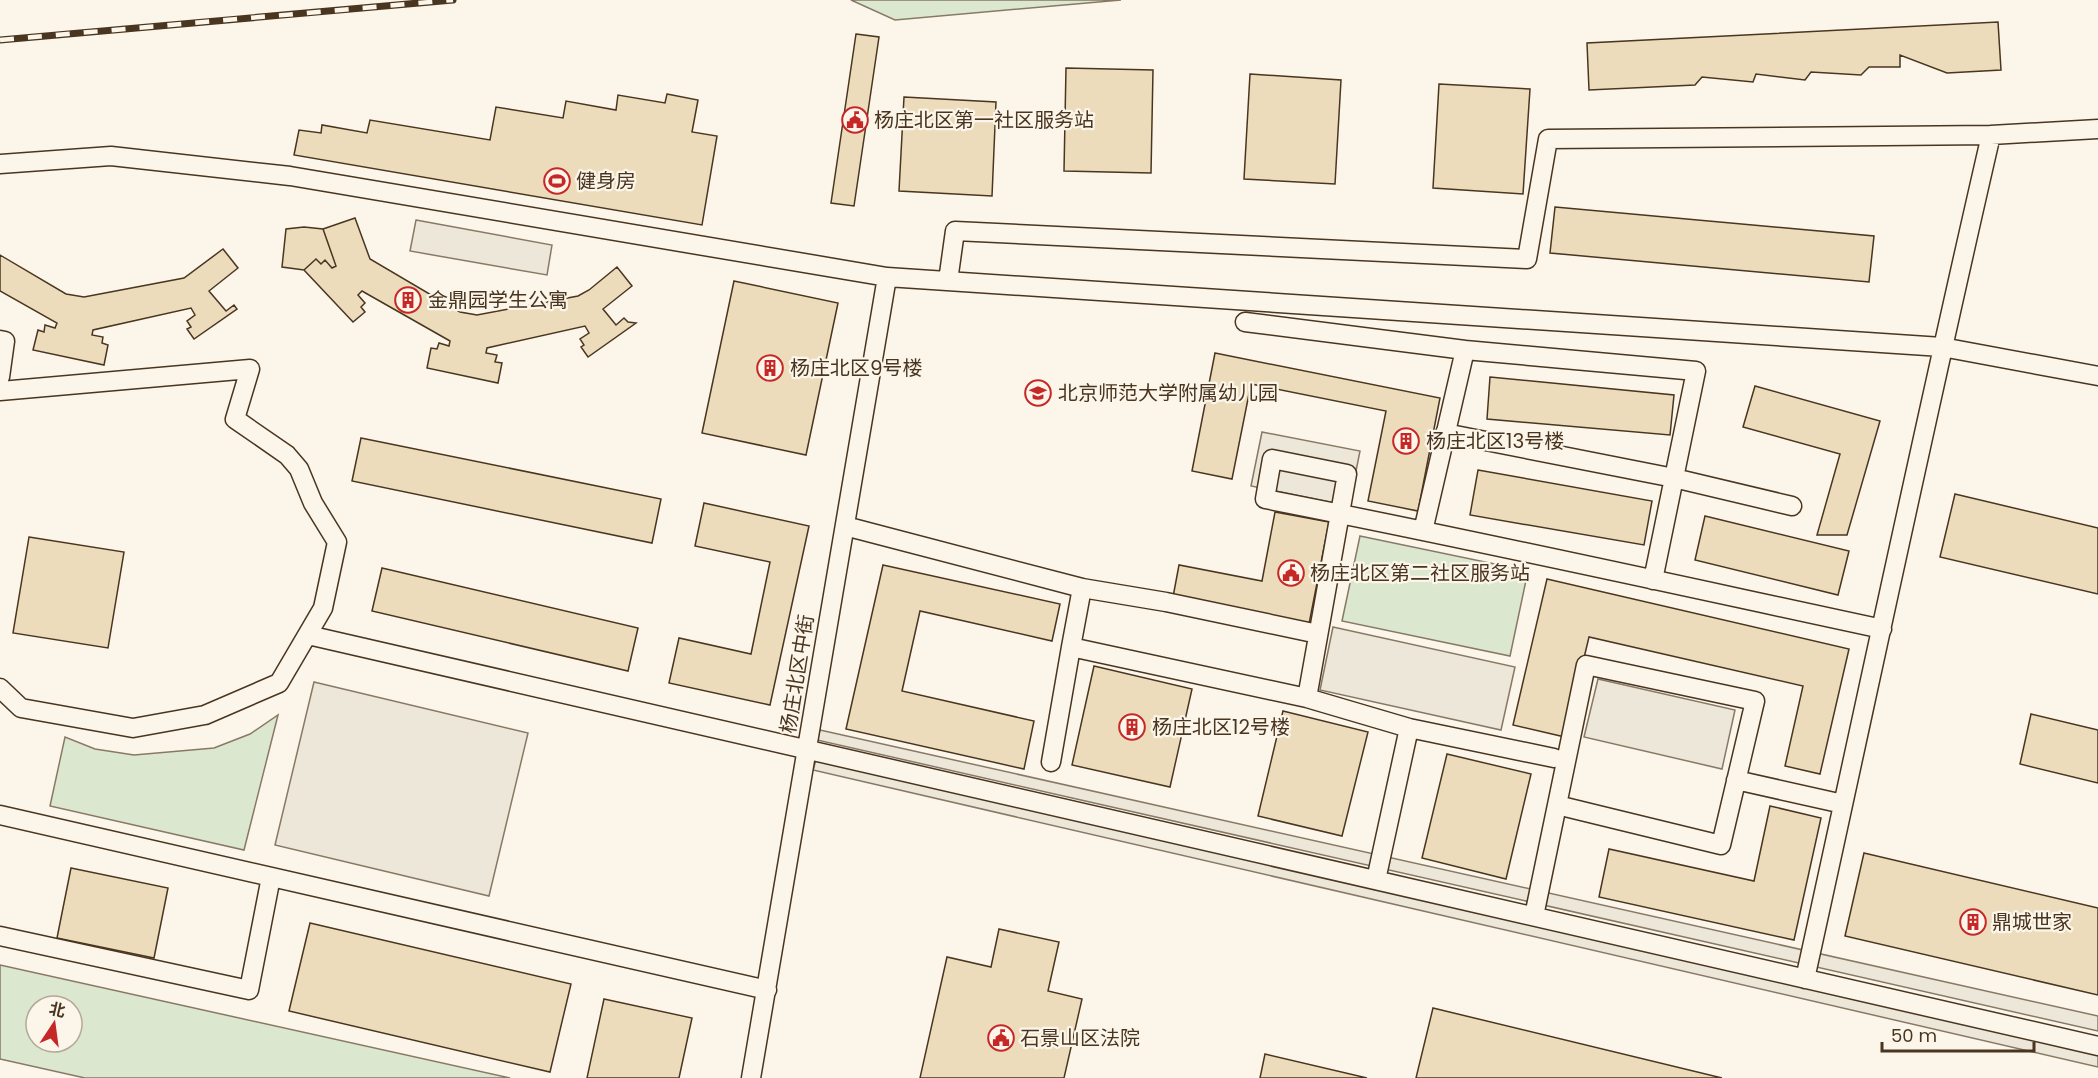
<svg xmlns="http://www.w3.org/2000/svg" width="2098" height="1078" font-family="Poppins,'Noto Sans SC',sans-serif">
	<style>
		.green { fill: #dce7d0; stroke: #887966; stroke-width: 1.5; fill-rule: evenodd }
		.parking { fill: #ede7d9; stroke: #887966; stroke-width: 1.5 }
		.building { fill: #ecdcbc; stroke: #4a3520; stroke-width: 1.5 }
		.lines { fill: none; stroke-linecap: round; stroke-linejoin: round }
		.minor-casing { stroke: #4a3520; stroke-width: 21 }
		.minor { stroke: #fbf6e9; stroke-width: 18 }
		.rail-casing { stroke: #4a3520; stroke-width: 7 }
		.rail { stroke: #fbf6e9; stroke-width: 4.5; stroke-dasharray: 14; stroke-linecap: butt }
		.labels { text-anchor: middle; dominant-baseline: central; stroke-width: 4.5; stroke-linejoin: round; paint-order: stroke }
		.poi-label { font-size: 20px; fill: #4a3520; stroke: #fbf6e9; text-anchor: start }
		.street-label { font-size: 20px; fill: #4a3520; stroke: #fbf6e9 }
	</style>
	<rect width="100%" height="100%" fill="#fbf6e9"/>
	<path class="green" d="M851 0H1121L895 20Z
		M1360 536 1528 571 1510 656 1342 621Z
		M278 715 244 850 50 806 65 737 95 749 134 755 214 748 250 734Z
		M0 965 510 1078H85L0 1059ZM36 1006H72V1042H36Z"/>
	<path class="parking" d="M416 220 552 245 547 275 410 251Z
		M1262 432 1360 451 1349 506 1251 486Z
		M1333 627 1515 667 1501 730 1320 690Z
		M1598 679 1735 710 1722 769 1584 737Z
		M314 682 528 733 489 896 275 845Z
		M820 730 2098 1016V1031L817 740Z
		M816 760 2098 1055V1067L813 770Z"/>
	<path class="building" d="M1998 22 2001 70 1947 73 1900 55V67H1869L1861 75 1811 72 1805 80 1756 74 1753 82 1702 77 1695 85 1589 90 1587 43Z
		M856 34 879 37 854 206 831 203Z
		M1066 68 1153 70 1151 173 1064 171Z
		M1250 74 1341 80 1335 184 1244 179Z
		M1439 84 1530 89 1523 194 1433 188Z
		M667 94 698 100 692 132 717 136 702 225 294 155 299 130 321 133 322 125 367 133 370 120 490 140 496 107 563 118 566 101 616 110 618 95 665 103Z
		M904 97 996 102 992 196 899 191Z
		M1555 207 1874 236 1869 282 1550 253Z
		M355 218 370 259 460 312 477 315 578 296 589 290 617 267 632 286 603 309 616 325 624 318 628 322 636 323 588 357 581 347 584 345 580 339 589 333 585 326 487 348 486 353 497 355 495 362 502 363 498 383 427 368 431 348 437 349 439 343 449 346 450 341 362 291 358 295 365 303 361 307 365 312 353 322 304 270 316 259 321 264 325 260 332 268 336 266 323 229Z
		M304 227 323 229 336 266 332 268 325 260 321 264 316 259 304 270 282 267 286 229Z
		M223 249 238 268 209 291 226 311 234 305 237 309 194 339 187 329 191 327 187 321 195 315 191 308 93 330 92 335 103 337 102 343 108 345 104 365 33 350 38 330 44 332 45 325 55 328 57 323 0 291V255L66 294 84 297 184 278Z
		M734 281 838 303 806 455 702 433Z
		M1215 353 1440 398 1418 511 1368 501 1386 411 1251 384 1232 479 1192 471Z
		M1490 377 1674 395 1670 435 1487 419Z
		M1755 386 1880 421 1847 535H1817L1840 454 1743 427Z
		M361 438 661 499 652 543 352 481Z
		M1478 470 1652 501 1644 545 1470 515Z
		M1955 494 2098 528V594L1940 557Z
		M704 503 809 526 770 705 669 683 679 638 751 654 770 562 695 546Z
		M1275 512 1329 522 1309 624 1173 597 1179 565 1262 581Z
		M1705 516 1849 551 1838 595 1695 560Z
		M29 537 124 552 108 648 13 633Z
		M883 565 1060 604 1052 641 920 611 902 691 1034 721 1024 769 846 729Z
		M382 568 638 628 628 671 372 611Z
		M1547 579 1849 649 1820 774 1785 766 1803 686 1589 637 1565 737 1513 725Z
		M1094 666 1192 689 1170 787 1072 765Z
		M1283 711 1368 732 1342 836 1258 816Z
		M2031 714 2098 730V783L2020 764Z
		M1447 754 1531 774 1506 879 1422 858Z
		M1770 806 1821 818 1794 940 1599 897 1609 849 1754 881Z
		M1864 853 2098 908V995L1845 936Z
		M71 868 168 888 154 958 57 938Z
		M310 923 571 984 550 1072 289 1011Z
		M999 929 1059 942 1048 991 1082 999 1064 1078H920L947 957 991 967Z
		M604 999 692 1018 679 1078H587Z
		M1433 1008 1722 1078H1416Z
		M1265 1054 1367 1078H1260Z"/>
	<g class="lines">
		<g class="minor-casing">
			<path id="minor" d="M0 164 111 156 290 176 887 277 1942 347 2098 376
				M948 281 955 231 1527 259 1548 139 1991 135
				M1245 322 1465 350 1423 531
				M0 340 5 341 0 377
				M1465 350 1696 371 1653 580
				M0 391 250 369 235 419 287 455 299 469 313 503 337 542 323 608 279 683 205 715 133 728 21 708 0 688
				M1445 433 1674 478 1792 506
				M845 526 1082 588 1071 647
				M1082 588 1166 602 1318 634
				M308 635 2098 1046
				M1409 728 1554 758
				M1051 762 1071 647 1307 698
				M1736 780 1843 804
				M0 815 767 990
				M1376 880 1409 728 1307 698 1347 474 1272 459 1265 499C1471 539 1677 585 1882 629
				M1534 916 1586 665 1755 701 1721 845 1557 805
				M0 936 249 990 271 877
				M1805 979C1867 697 1926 416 1991 135L2098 129
				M751 1078 887 277"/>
		</g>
		<use href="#minor" class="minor"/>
		<g class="rail-casing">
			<path id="rail" d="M0 40 453 0"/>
		</g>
		<use href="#rail" class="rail"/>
	</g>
	<defs>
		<g id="civic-ring" transform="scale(1.35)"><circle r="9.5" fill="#fbf6e9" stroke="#c62828" stroke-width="1.5"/><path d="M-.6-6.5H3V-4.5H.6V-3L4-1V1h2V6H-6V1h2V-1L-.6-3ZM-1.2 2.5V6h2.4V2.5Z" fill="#c62828"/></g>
		<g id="stadium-ring" transform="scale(1.35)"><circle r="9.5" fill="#fbf6e9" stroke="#c62828" stroke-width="1.5"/><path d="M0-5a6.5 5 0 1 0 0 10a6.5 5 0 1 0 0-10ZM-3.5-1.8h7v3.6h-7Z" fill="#c62828"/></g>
		<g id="building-ring" transform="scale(1.35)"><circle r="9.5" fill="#fbf6e9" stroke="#c62828" stroke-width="1.5"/><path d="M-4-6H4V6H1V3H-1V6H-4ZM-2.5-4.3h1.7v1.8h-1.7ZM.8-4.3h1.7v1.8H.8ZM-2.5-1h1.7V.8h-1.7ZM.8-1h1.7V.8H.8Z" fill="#c62828"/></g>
		<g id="school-ring" transform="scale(1.35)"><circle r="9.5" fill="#fbf6e9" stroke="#c62828" stroke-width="1.5"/><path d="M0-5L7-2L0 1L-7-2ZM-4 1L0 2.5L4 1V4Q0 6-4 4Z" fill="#c62828"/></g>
	</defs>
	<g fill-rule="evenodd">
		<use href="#civic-ring" x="855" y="120"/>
		<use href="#stadium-ring" x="557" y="181"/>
		<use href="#building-ring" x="408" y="300"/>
		<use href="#building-ring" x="770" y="368"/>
		<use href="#school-ring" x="1038" y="393"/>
		<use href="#building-ring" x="1406" y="441"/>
		<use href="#civic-ring" x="1291" y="573"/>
		<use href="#building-ring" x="1132" y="727"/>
		<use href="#building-ring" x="1973" y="922"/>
		<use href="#civic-ring" x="1001" y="1038"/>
	</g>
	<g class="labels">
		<g class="poi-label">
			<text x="874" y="120">杨庄北区第一社区服务站</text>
			<text x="576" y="181">健身房</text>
			<text x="428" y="300">金鼎园学生公寓</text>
			<text x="790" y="368">杨庄北区9号楼</text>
			<text x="1058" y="393">北京师范大学附属幼儿园</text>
			<text x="1426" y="441">杨庄北区13号楼</text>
			<text x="1310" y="573">杨庄北区第二社区服务站</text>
			<text x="1152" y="727">杨庄北区12号楼</text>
			<text x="1992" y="922">鼎城世家</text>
			<text x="1020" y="1038">石景山区法院</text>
		</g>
		<g class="street-label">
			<text transform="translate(797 674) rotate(-81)">杨庄北区中街</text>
		</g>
	</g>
	<g transform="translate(54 1024) rotate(13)"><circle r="28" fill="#fbf6e9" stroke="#b4a999" stroke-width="1.5"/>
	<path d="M0-4.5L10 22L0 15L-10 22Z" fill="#c62828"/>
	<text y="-9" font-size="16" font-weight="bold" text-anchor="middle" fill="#4a3520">北</text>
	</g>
	<path d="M1882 1042v9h152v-9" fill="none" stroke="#4a3520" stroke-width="3"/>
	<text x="1891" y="1042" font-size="18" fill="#4a3520" stroke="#fbf6e9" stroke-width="4.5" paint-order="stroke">50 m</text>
</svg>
